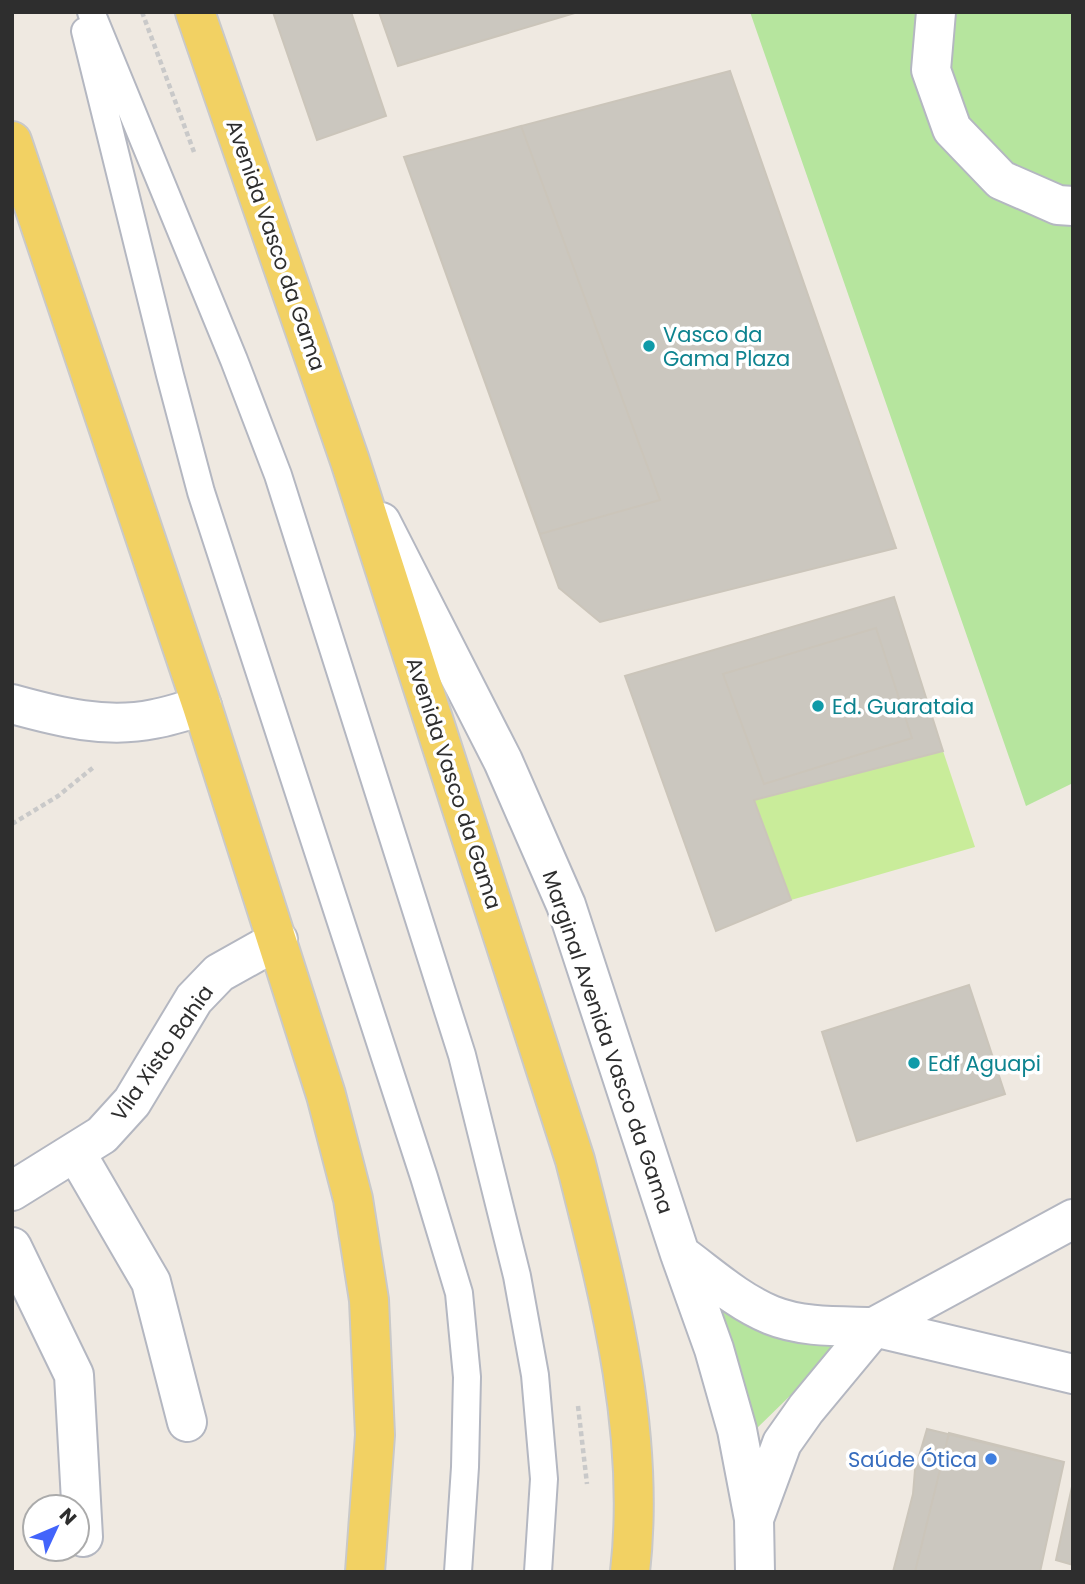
<svg xmlns="http://www.w3.org/2000/svg" width="1085" height="1584" font-family="Poppins,sans-serif">
	<style>
		.green { fill: #b6e59e }
		.pitch { fill: #c9ec9a }
		.building { fill: #cbc7bf; stroke: #cbc5ba; stroke-width: 2 }
		.lines { fill: none; stroke-linecap: round; stroke-linejoin: round }
		.service-casing { stroke: #b4b7c1; stroke-width: 30 }
		.minor-casing { stroke: #b4b7c1; stroke-width: 42 }
		.tertiary-casing { stroke: #b4b7c1; stroke-width: 42 }
		.primary-casing { stroke: #c9c9c9; stroke-width: 42 }
		.path { stroke: #c9c9c9; stroke-width: 4.5; stroke-dasharray: 5 3.5; stroke-linecap: butt }
		.service { stroke: #fff; stroke-width: 26 }
		.minor { stroke: #fff; stroke-width: 38 }
		.tertiary { stroke: #fff; stroke-width: 38 }
		.primary { stroke: #f2d163; stroke-width: 38 }
		.culture-dot { fill: #0f9aa8; stroke: #fff; stroke-width: 2.5 }
		.shop-dot { fill: #3f7fe0; stroke: #fff; stroke-width: 2.5 }
		.labels { text-anchor: middle; dominant-baseline: central; stroke-width: 7; stroke-linejoin: round; paint-order: stroke }
		.street-label { font-size: 21px; fill: #2e2e2e; stroke: #fff }
		.culture-label { font-size: 21px; fill: #0d838f; stroke: #fff; text-anchor: start }
		.shop-label { font-size: 21px; fill: #366cbe; stroke: #fff; text-anchor: end }
	</style>
	<rect width="100%" height="100%" fill="#efe9e1"/>
	<path class="green" d="M750 12H1073V783L1026 806Z
		M705 1295 840 1347 754 1431Z"/>
	<path class="pitch" d="M943 751 975 847 791 900 754 800Z"/>
	<path class="building" d="M273 12H351L386 116 317 140Z
		M379 12H578L398 66Z
		M730 71 896 548 600 622 559 588 404 157Z
		M521 126 660 500 540 534 404 157Z
		M894 597 943 751 754 800 791 900 716 931 625 676Z
		M876 628 912 738 764 784 723 674Z
		M969 985 1005 1094 857 1141 822 1032Z
		M927 1429 1064 1462 1040 1572H893L913 1494 915 1470Z
		M949 1433 1064 1462 1040 1572H915Z
		M1073 1482V1565L1056 1560Z"/>
	<g class="lines">
		<g class="service-casing">
			<path id="service" d="M91 12 234 360 278 475 462 1055 517 1276 535 1375 544 1479 538 1572
				M85 31 170 375 201 492 424 1177 459 1293 467 1377 465 1467 458 1572"/>
		</g>
		<g class="minor-casing">
			<path id="minor" d="M936 12 931 70 952 129 1001 180 1058 205 1073 206
				M76 1153 151 1282 187 1422
				M12 1191 102 1135 132 1102 194 999 219 973 278 940
				M12 1247 74 1375 83 1537
				M874 1327 1073 1374"/>
		</g>
		<g class="tertiary-casing">
			<path id="tertiary" d="M381 522 503 761 566 905 680 1254 714 1349 737 1430 754 1519 755 1572
				M12 704C59 717 106 729 154 719 170 716 186 711 202 706
				M680 1254C709 1275 737 1301 771 1315 803 1328 840 1326 874 1327
				M754 1519 782 1443 806 1409 874 1327 1073 1219"/>
		</g>
		<g class="primary-casing">
			<path id="primary" d="M195 12 350 461 575 1160C609 1294 646 1432 630 1572
				M12 141 202 706 326 1095 353 1199 369 1300 375 1435 365 1572"/>
		</g>
		<path class="path" d="M142 12 194 152
			M12 824 58 796 95 766
			M578 1406 587 1484"/>
		<use href="#service" class="service"/>
		<use href="#minor" class="minor"/>
		<use href="#tertiary" class="tertiary"/>
		<use href="#primary" class="primary"/>
	</g>
	<g class="culture-dot">
		<circle cx="649" cy="346" r="7"/>
		<circle cx="818" cy="706" r="7"/>
		<circle cx="914" cy="1063" r="7"/>
	</g>
	<circle class="shop-dot" cx="991" cy="1459" r="7"/>
	<g class="labels">
		<g class="street-label">
			<text transform="translate(276 245) rotate(71)">Avenida Vasco da Gama</text>
			<text transform="translate(454 783) rotate(72)">Avenida Vasco da Gama</text>
			<text transform="translate(608 1042) rotate(71)">Marginal Avenida Vasco da Gama</text>
			<text transform="translate(162 1053) rotate(-55)">Vila Xisto Bahia</text>
		</g>
		<g class="culture-label">
			<text x="663" y="334">Vasco da<tspan x="663" dy="24">Gama Plaza</tspan></text>
			<text x="832" y="706">Ed. Guarataia</text>
			<text x="928" y="1063">Edf Aguapi</text>
		</g>
		<g class="shop-label">
			<text x="977" y="1459">Saúde Ótica</text>
		</g>
	</g>
	<rect width="1085" height="1584" fill="none" stroke="#2e2e2e" stroke-width="28"/>
	<g transform="translate(56 1528) rotate(46)"><circle r="33" fill="#ffffff" stroke="#ababab" stroke-width="2"/>
	<path d="M0-5L12 26L0 18L-12 26Z" fill="#4264fb"/>
	<text y="-10" font-size="19" font-weight="bold" text-anchor="middle" fill="#2e2e2e">N</text>
	</g>
</svg>
